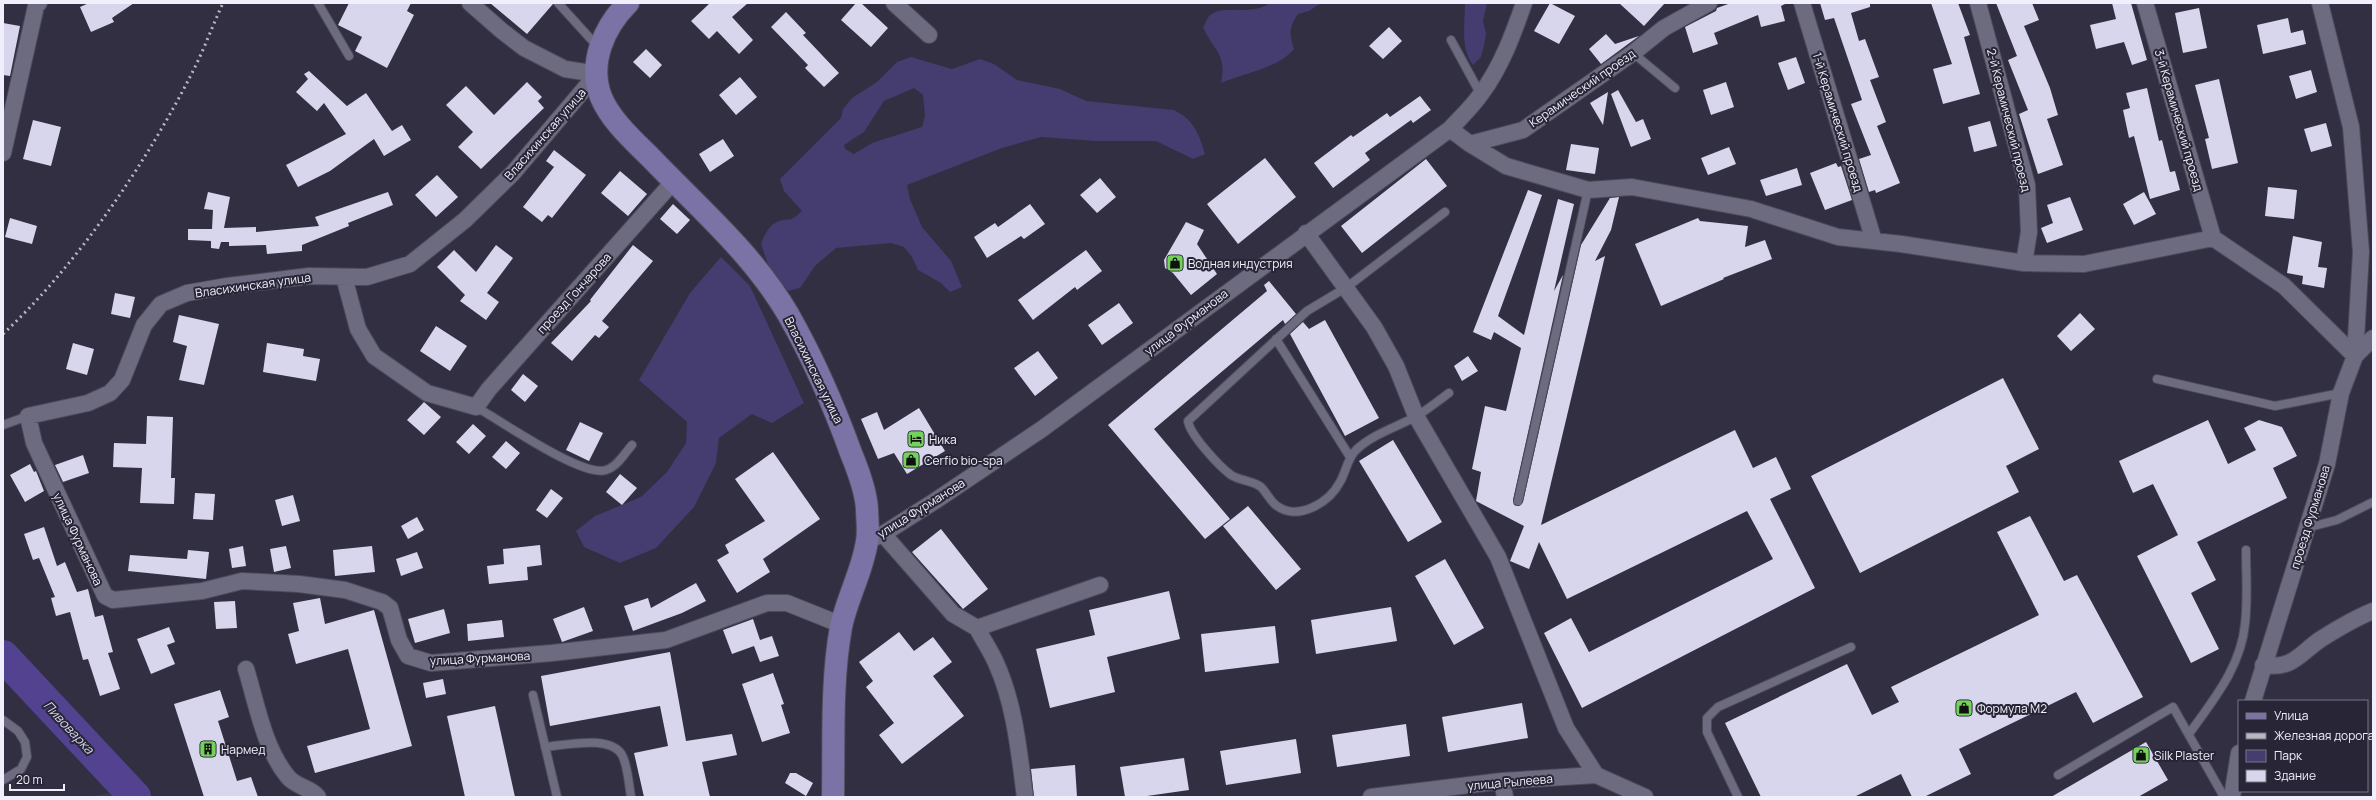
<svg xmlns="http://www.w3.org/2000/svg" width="2376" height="800" font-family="Manrope,sans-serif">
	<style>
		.built { fill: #39364e }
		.green { fill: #453c70; fill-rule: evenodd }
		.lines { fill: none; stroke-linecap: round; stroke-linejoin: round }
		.river { stroke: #524290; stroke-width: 32 }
		.building { fill: #d8d6ed }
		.lane-casing { stroke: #4d4b5a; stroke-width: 10 }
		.street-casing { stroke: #4d4b5a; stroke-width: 18 }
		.secondary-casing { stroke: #4d4b5a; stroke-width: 24 }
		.lane { stroke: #6d6b80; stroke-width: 8 }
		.street { stroke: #6d6b80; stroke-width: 16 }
		.secondary { stroke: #7b73a6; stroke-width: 22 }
		.rail { stroke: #b8b7c4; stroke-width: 3; stroke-dasharray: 2 4; stroke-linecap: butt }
		.labels { text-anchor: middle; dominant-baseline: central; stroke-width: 4; stroke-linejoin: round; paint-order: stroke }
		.street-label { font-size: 12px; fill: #f0effb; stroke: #272536 }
		.poi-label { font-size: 12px; fill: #f0effb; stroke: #272536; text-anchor: start }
		.water-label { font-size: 13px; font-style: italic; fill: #d9d7ee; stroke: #272536 }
	</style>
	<rect width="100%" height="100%" fill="#312f41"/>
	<path class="built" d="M114 792 116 797H85Z"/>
	<path class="green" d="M1270 3H1321L1309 11 1298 14C1289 27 1289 34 1294 49 1277 69 1246 72 1221 83 1227 53 1214 52 1203 27 1205 24 1207 19 1209 16 1223 3 1250 17 1270 3Z
		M1465 3H1487L1483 21 1486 34 1484 46 1481 57 1473 65C1460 48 1465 24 1465 3Z
		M911 57 952 69 980 59 994 64 1017 80 1060 89 1086 101 1174 110C1194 120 1199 134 1205 154L1193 159 1156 141H1096L1041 137 1002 148 907 185 910 199 922 227 951 261 962 287 950 292 941 283 918 270 912 257 904 247 891 243 836 248 815 266 800 288 788 291 770 270 761 244C764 236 768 226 777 222 791 216 787 225 802 211L784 191 780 179 841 118 843 109 852 98 877 82 897 62ZM914 88 923 95 925 116 922 127 872 143 854 154 845 149 844 145 864 132 884 101Z
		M721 257 750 286 804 403 772 423 752 414 719 438 716 463 694 507 656 548 620 563 584 547 576 531 595 516 641 497 667 472 686 443 687 422 639 380 690 293Z
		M132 781 151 797H115Z"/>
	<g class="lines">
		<path class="river" d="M3 656 135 797"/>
	</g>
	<path class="building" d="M89 3H134L112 18 114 22 91 32 80 7Z
		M349 3H411L407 11 414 15 387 68 355 51 362 37 338 25Z
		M490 3H553V4L527 34Z
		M710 3H748L732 17 753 40 739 54 717 31 709 39 691 21Z
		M856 3H861L888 28 871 47 841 20Z
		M1550 3 1575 16 1559 44 1534 31Z
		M1619 3H1665L1644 26Z
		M1731 3H1787L1781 6 1785 21 1761 27 1758 15 1714 33 1718 44 1693 53 1685 27 1716 11 1717 8Z
		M1820 3H1870V7L1851 13 1859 41 1865 39 1879 77 1870 80 1886 122 1877 126 1900 183 1876 193 1875 190 1869 192 1859 159 1871 155 1851 104 1862 100 1834 18 1825 20Z
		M1931 3H1958L1970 35 1964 37 1980 94 1943 104 1933 69 1952 64Z
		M1996 3H2032L2039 20 2024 26 2050 88 2058 115 2047 119 2063 165 2038 174 2019 114 2028 110 2008 60 2017 56Z
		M2112 3H2131L2147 60 2132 65 2124 42 2096 49 2090 25 2116 19Z
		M2199 8 2207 48 2183 53 2175 13Z
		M786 12 806 33 803 35 839 73 824 87 805 68 808 65 771 27Z
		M2288 18 2291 33 2303 30 2306 44 2263 54 2257 25Z
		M3 23 20 26 10 76 3 75Z
		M1389 27 1402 41 1383 59 1369 46Z
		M1606 34 1615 44 1639 36 1601 64 1589 49Z
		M646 49 662 65 650 78 633 62Z
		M1796 57 1805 83 1788 90 1778 63Z
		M2311 70 2317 92 2296 99 2289 76Z
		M309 71 347 106 366 93 392 131 402 125 411 140 384 156 374 139 330 171 298 187 286 165 346 134 324 103 317 111 296 92 308 79 304 74Z
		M740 77 757 97 736 115 719 95Z
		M2219 79 2238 163 2212 169 2205 139 2209 138 2195 85Z
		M527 82 542 97 538 101 544 108 481 169 458 147 473 132 446 105 466 86 494 115Z
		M1726 82 1734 107 1711 115 1703 90Z
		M2147 88 2159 141 2162 140 2170 172 2175 171 2180 190 2150 199 2134 136 2129 138 2123 110 2130 108 2126 93Z
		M1618 90 1636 122 1643 119 1651 139 1631 147 1611 94Z
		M1608 92 1603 125 1590 103Z
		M1420 96 1431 110 1413 123 1411 120 1365 153 1370 160 1333 188 1314 163 1351 135 1353 137 1387 113 1390 117Z
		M33 120 61 127 51 166 23 159Z
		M1990 121 1997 146 1974 152 1968 127Z
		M2326 123 2332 146 2311 152 2304 129Z
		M723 139 734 156 710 172 699 154Z
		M1571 144 1599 148 1595 174 1566 170Z
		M1729 147 1736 164 1708 175 1701 158Z
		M554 150 586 175 552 218 548 215 542 222 523 207 554 167 546 161Z
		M1265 158 1296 197 1238 244 1207 204Z
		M1426 159 1447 186 1362 253 1341 226Z
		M1836 163 1838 167 1841 166 1852 200 1825 210 1810 173Z
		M1797 168 1802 185 1766 196 1760 180Z
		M620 171 647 194 628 216 601 193Z
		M437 175 458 197 436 217 415 195Z
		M1100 178 1116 197 1097 213 1080 195Z
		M2268 187 2297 190 2294 219 2265 216Z
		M1528 190 1542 195 1498 316 1524 335 1558 199 1574 204 1554 291 1563 275 1513 500 1514 505 1519 506 1523 502 1581 245 1610 198 1619 197 1611 230 1595 261 1605 256 1541 525 1735 430 1753 468 1776 457 1791 489 1770 499 1815 588 1582 708 1544 633 1571 618 1589 652 1773 559 1747 511 1567 599 1539 542 1529 569 1510 561 1524 526 1476 501 1481 472 1472 469 1485 406 1506 411 1521 348 1494 332 1491 340 1473 332Z
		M208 192 230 197 224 228 256 227V232L319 226 315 217 388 192 393 205 348 223 349 226 302 245V251L267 254 266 245 229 246V242H221L219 249 211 248V241L188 240V229H212L213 210 204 209Z
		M2144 192 2156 214 2134 225 2123 204Z
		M2070 197 2083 230 2047 243 2041 228 2053 223 2047 205Z
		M673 204 690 220 677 234 660 219Z
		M1030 204 1045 224 1024 239 1021 236 987 258 974 237 995 223 998 227Z
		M10 218 37 226 32 244 5 237Z
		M1698 218 1700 221 1748 226 1745 247 1765 240 1772 259 1723 278 1724 279 1661 306 1635 244Z
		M1186 222 1204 230 1197 244 1217 274 1191 295 1173 273 1165 268 1164 260Z
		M2293 236 2322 242 2318 267 2327 268 2324 288 2302 284 2303 276 2287 273Z
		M496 245 513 258 487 293 499 302 486 320 460 301 465 295 437 267 454 250 476 272Z
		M633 245 653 261 602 321 609 327 599 338 595 335 572 361 551 343 591 301 590 300Z
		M1086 250 1102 271 1077 290 1075 287 1033 320 1018 300Z
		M1269 281 1296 314 1285 324 1283 320 1154 429 1230 519 1205 539 1108 425 1267 291 1264 285Z
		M115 293 135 297 130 318 111 314Z
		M1119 303 1133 323 1102 345 1088 325Z
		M2080 313 2095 329 2071 351 2057 336Z
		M179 315 219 324 204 385 179 380 187 346 173 342Z
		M1325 320 1379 418 1345 436 1290 334 1303 322 1309 329Z
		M436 326 467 346 450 371 420 351Z
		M73 343 94 349 87 375 66 369Z
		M267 343 304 349 303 356 320 359 316 381 263 372Z
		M1038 351 1058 378 1035 396 1014 368Z
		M1468 356 1478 371 1462 381 1454 366Z
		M523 374 538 386 525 402 511 390Z
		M2003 378 2039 449 2006 466 2019 492 1860 573 1811 476Z
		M424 402 441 417 424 435 407 420Z
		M919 408 945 451 907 474 894 453 878 459 861 419 877 412 884 430Z
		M147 416 173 417 171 478H175L174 504 140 503 142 468 113 467 114 443 146 444Z
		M2208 420 2228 464 2256 450 2244 428 2259 420 2282 427 2297 456 2273 468 2287 498 2197 542 2216 580 2191 593 2219 649 2191 663 2137 556 2178 535 2153 484 2133 493 2119 461Z
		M580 422 603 433 589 461 566 450Z
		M473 424 486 436 469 454 456 442Z
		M1393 440 1442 522 1408 542 1359 461Z
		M506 441 520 453 506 469 492 457Z
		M773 452 820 519 763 559 770 572 737 593 717 560 729 553 725 545 765 521 735 479Z
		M83 455 89 473 63 482 55 465Z
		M30 464 34 472 36 471 44 491 25 502 10 475Z
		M620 474 637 488 622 505 606 492Z
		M551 489 563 498 547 518 536 510Z
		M195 493 215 494 213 520 193 519Z
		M293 495 300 521 282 526 275 500Z
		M1248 506 1301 569 1276 590 1223 526Z
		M2030 516 2064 581 2077 575 2143 697 2093 723 2076 692 1959 749 1971 774 1924 797H1912L1901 774 1854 797H1761L1725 723 1847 664 1872 715 1899 702 1891 687 2039 615 1997 532Z
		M417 517 424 530 408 539 401 526Z
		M44 527 57 566 65 562 77 592 88 589 95 617 103 615 113 652 108 653 120 689 100 696 88 659 83 660 70 612 56 616 51 598 55 597 39 558 33 560 24 534Z
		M941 529 988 589 963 609 912 552Z
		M540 545 542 565 527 567 528 580 489 584 487 566 504 564 503 549Z
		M243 546 246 566 232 568 229 549Z
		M286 546 291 568 274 572 270 549Z
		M372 546 375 572 335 576 333 550Z
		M188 550 209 552 206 579 128 571 130 555 187 559Z
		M417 552 423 568 401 576 396 559Z
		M1445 559 1484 628 1454 645 1415 576Z
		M696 583 706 601 682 613 633 631 624 606 648 598 651 608Z
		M1169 591 1180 639 1107 657 1115 692 1050 708 1036 649 1095 635 1089 610Z
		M320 598 325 624 374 610 412 746 315 773 307 746 370 729 348 649 296 664 288 634 299 631 293 603Z
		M235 601 237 628 216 629 214 602Z
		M584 607 593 631 562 642 553 619Z
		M1391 607 1397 641 1316 654 1311 620Z
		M444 609 450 633 415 643 408 619Z
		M753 619 760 640 772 636 779 656 760 662 754 646 732 654 723 630Z
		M502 620 504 637 468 641 467 624Z
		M1275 626 1279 663 1205 672 1201 634Z
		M169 627 175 642 167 645 175 664 151 674 137 639Z
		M899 632 914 651 933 637 952 662 933 676 964 716 902 764 879 735 894 723 866 687 873 681 859 662Z
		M670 652 686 741 732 734 737 755 702 762 710 797H644L634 753 668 746 660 706 550 726 541 676Z
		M773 673 784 704 781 705 790 733 762 742 742 684Z
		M443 679 446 694 426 698 423 683Z
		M220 690 229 717 218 721 237 781 251 777 258 797H204L174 704Z
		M1522 703 1528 738 1448 752 1442 717Z
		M495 706 515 797H465L447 716Z
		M1406 724 1410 756 1337 767 1332 735Z
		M1296 739 1301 773 1226 785 1220 751Z
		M2146 742 2168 780 2138 797H2051Z
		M1184 758 1189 790 1140 797H1125L1120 767Z
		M1075 765 1077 797H1034L1031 769Z
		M790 773H796L813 783 806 796 785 783Z"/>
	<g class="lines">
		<g class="lane-casing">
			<path id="lane" d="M318 3 349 56
				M558 3 598 47
				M1451 40 1481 95
				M1633 53 1675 88
				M1445 212 1347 287 1307 311 1188 421C1190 435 1219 466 1231 475 1240 481 1252 480 1261 487 1267 493 1270 501 1277 506 1298 521 1329 503 1340 482 1346 472 1347 459 1356 450 1373 434 1397 427 1417 416 1428 409 1438 401 1449 393
				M1276 339 1350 457
				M2157 379 2275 406 2341 393
				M476 407C500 420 582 478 606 470 617 467 625 453 632 445
				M3 425 28 416
				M1518 501 1588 190
				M2306 528 2337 520 2373 502
				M533 695 557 797
				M3 720 18 731 25 742 27 757 21 769 3 780
				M2189 734C2213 700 2241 667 2245 624 2248 600 2246 575 2246 550
				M545 747C566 745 613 734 623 757 628 769 629 785 631 797
				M2058 775 2173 707 2224 797
				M1738 797 1707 732V718L1718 707 1851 647"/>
		</g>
		<g class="street-casing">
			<path id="street" d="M470 3 502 31 524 48 565 69 597 74
				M894 3 929 35
				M1802 3 1874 241
				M1978 3 2027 185 2029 232 2024 263
				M2145 3 2213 238
				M597 74 513 173 465 220 410 264 367 277 309 276 227 286 187 293 161 304 144 325 122 380 110 393 88 403 28 416 34 443 105 596 113 600 202 591 242 581 299 584 345 590 382 602 390 608 399 640 408 656 431 663 552 653 666 640 767 603H787L842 625
				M1450 129 1470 144 1523 130 1633 53 1664 28 1709 3
				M1470 144 1506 166 1588 190 1632 187 1751 209 1838 237 1901 244 2024 263 2084 264 2213 238 2284 286 2355 356 2361 252 2351 127 2320 3
				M3 153 36 6 39 3
				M1306 233 1374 327 1396 366 1416 416 1498 557 1566 728 1596 775
				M344 277 358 329 374 356 427 393 476 407 489 389 673 182
				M883 534 953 614 977 628 1100 585
				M867 541 883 534 935 501 1042 429 1450 129C1460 118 1472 107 1481 94 1501 67 1513 35 1524 3
				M977 628C983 640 991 651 996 663 1015 705 1019 752 1025 797
				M2263 665C2293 670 2300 653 2321 639 2337 629 2355 618 2373 611
				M246 669C257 705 264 748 288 777 296 787 310 787 318 797
				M2253 701 2327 464 2341 393 2355 356 2373 338
				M1502 781 1505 797
				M1371 797 1502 781 1596 775 1645 797
				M2232 797 2239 753"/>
		</g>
		<g class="secondary-casing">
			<path id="secondary" d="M628 3C604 27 588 63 601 97 611 121 634 141 652 159 700 209 752 253 788 314 813 358 834 406 851 453 858 470 866 491 867 509 867 519 869 531 867 541 863 570 847 598 841 627 831 682 834 741 833 797"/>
		</g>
		<use href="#lane" class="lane"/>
		<use href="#street" class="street"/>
		<use href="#secondary" class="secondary"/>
		<path class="rail" d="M3 334C77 265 145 165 191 75 203 52 212 27 223 3"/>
	</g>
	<defs>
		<g id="shop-square" transform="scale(0.9)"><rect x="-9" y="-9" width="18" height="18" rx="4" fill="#74d25c" stroke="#272536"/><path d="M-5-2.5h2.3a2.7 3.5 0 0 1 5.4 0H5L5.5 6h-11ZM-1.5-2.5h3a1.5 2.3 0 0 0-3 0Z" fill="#111"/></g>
		<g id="hotel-square" transform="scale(0.9)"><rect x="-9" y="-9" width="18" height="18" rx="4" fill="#74d25c" stroke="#272536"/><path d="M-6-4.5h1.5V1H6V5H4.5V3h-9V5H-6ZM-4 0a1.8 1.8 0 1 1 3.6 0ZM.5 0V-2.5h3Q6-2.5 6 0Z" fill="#111"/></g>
		<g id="building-square" transform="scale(0.9)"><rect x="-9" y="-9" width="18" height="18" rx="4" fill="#74d25c" stroke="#272536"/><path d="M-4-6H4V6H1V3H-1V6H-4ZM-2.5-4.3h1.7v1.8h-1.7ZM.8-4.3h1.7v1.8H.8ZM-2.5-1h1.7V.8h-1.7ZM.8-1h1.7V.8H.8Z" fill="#111"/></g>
	</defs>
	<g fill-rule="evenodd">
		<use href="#shop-square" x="1175" y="263"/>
		<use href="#hotel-square" x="916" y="439"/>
		<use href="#shop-square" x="911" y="460"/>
		<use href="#shop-square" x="1964" y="708"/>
		<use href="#building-square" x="208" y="749"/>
		<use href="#shop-square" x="2141" y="755"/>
	</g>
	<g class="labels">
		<g class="street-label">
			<text transform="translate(1582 88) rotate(-35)">Керамический проезд</text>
			<text transform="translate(2009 120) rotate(76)">2-й Керамический проезд</text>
			<text transform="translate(2179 120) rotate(74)">3-й Керамический проезд</text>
			<text transform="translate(1838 122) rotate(73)">1-й Керамический проезд</text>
			<text transform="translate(545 134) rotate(-49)">Власихинская улица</text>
			<text transform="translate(253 285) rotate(-8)">Власихинская улица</text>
			<text transform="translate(574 293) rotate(-48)">проезд Гончарова</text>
			<text transform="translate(1186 322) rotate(-37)">улица Фурманова</text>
			<text transform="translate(814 370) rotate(64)">Власихинская улица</text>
			<text transform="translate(921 508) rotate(-32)">улица Фурманова</text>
			<text transform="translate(2310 517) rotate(-73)">проезд Фурманова</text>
			<text transform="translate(78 539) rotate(65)">улица Фурманова</text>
			<text transform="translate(480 658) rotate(-3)">улица Фурманова</text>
			<text transform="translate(1510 782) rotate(-5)">улица Рылеева</text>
		</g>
		<g class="poi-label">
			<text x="1188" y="263">Водная индустрия</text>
			<text x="929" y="439">Ника</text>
			<text x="924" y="460">Cerfio bio-spa</text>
			<text x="1977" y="708">Формула М2</text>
			<text x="221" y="749">Нармед</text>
			<text x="2154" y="755">Silk Plaster</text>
		</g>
		<g class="water-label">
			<text transform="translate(69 727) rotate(47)">Пивоварка</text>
		</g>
	</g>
	<rect width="2376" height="800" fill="none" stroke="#f0effb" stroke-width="8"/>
	<rect x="2238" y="700" width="130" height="92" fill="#272536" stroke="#777685"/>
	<rect x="2246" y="713" width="20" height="6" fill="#7b73a6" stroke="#777685"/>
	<text x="2274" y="720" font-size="12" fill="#f0effb">Улица</text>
	<rect x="2246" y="733" width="20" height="6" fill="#b8b7c4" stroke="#777685"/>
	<text x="2274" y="740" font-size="12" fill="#f0effb">Железная дорога</text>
	<rect x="2246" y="750" width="20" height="12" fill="#453c70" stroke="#777685"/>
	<text x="2274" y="760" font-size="12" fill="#f0effb">Парк</text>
	<rect x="2246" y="770" width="20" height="12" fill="#d8d6ed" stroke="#777685"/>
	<text x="2274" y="780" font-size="12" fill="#f0effb">Здание</text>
	<path d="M10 784v6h54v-6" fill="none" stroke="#f0effb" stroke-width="2"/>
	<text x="16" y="784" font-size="12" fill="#f0effb" stroke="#272536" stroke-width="3" paint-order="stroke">20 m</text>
</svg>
